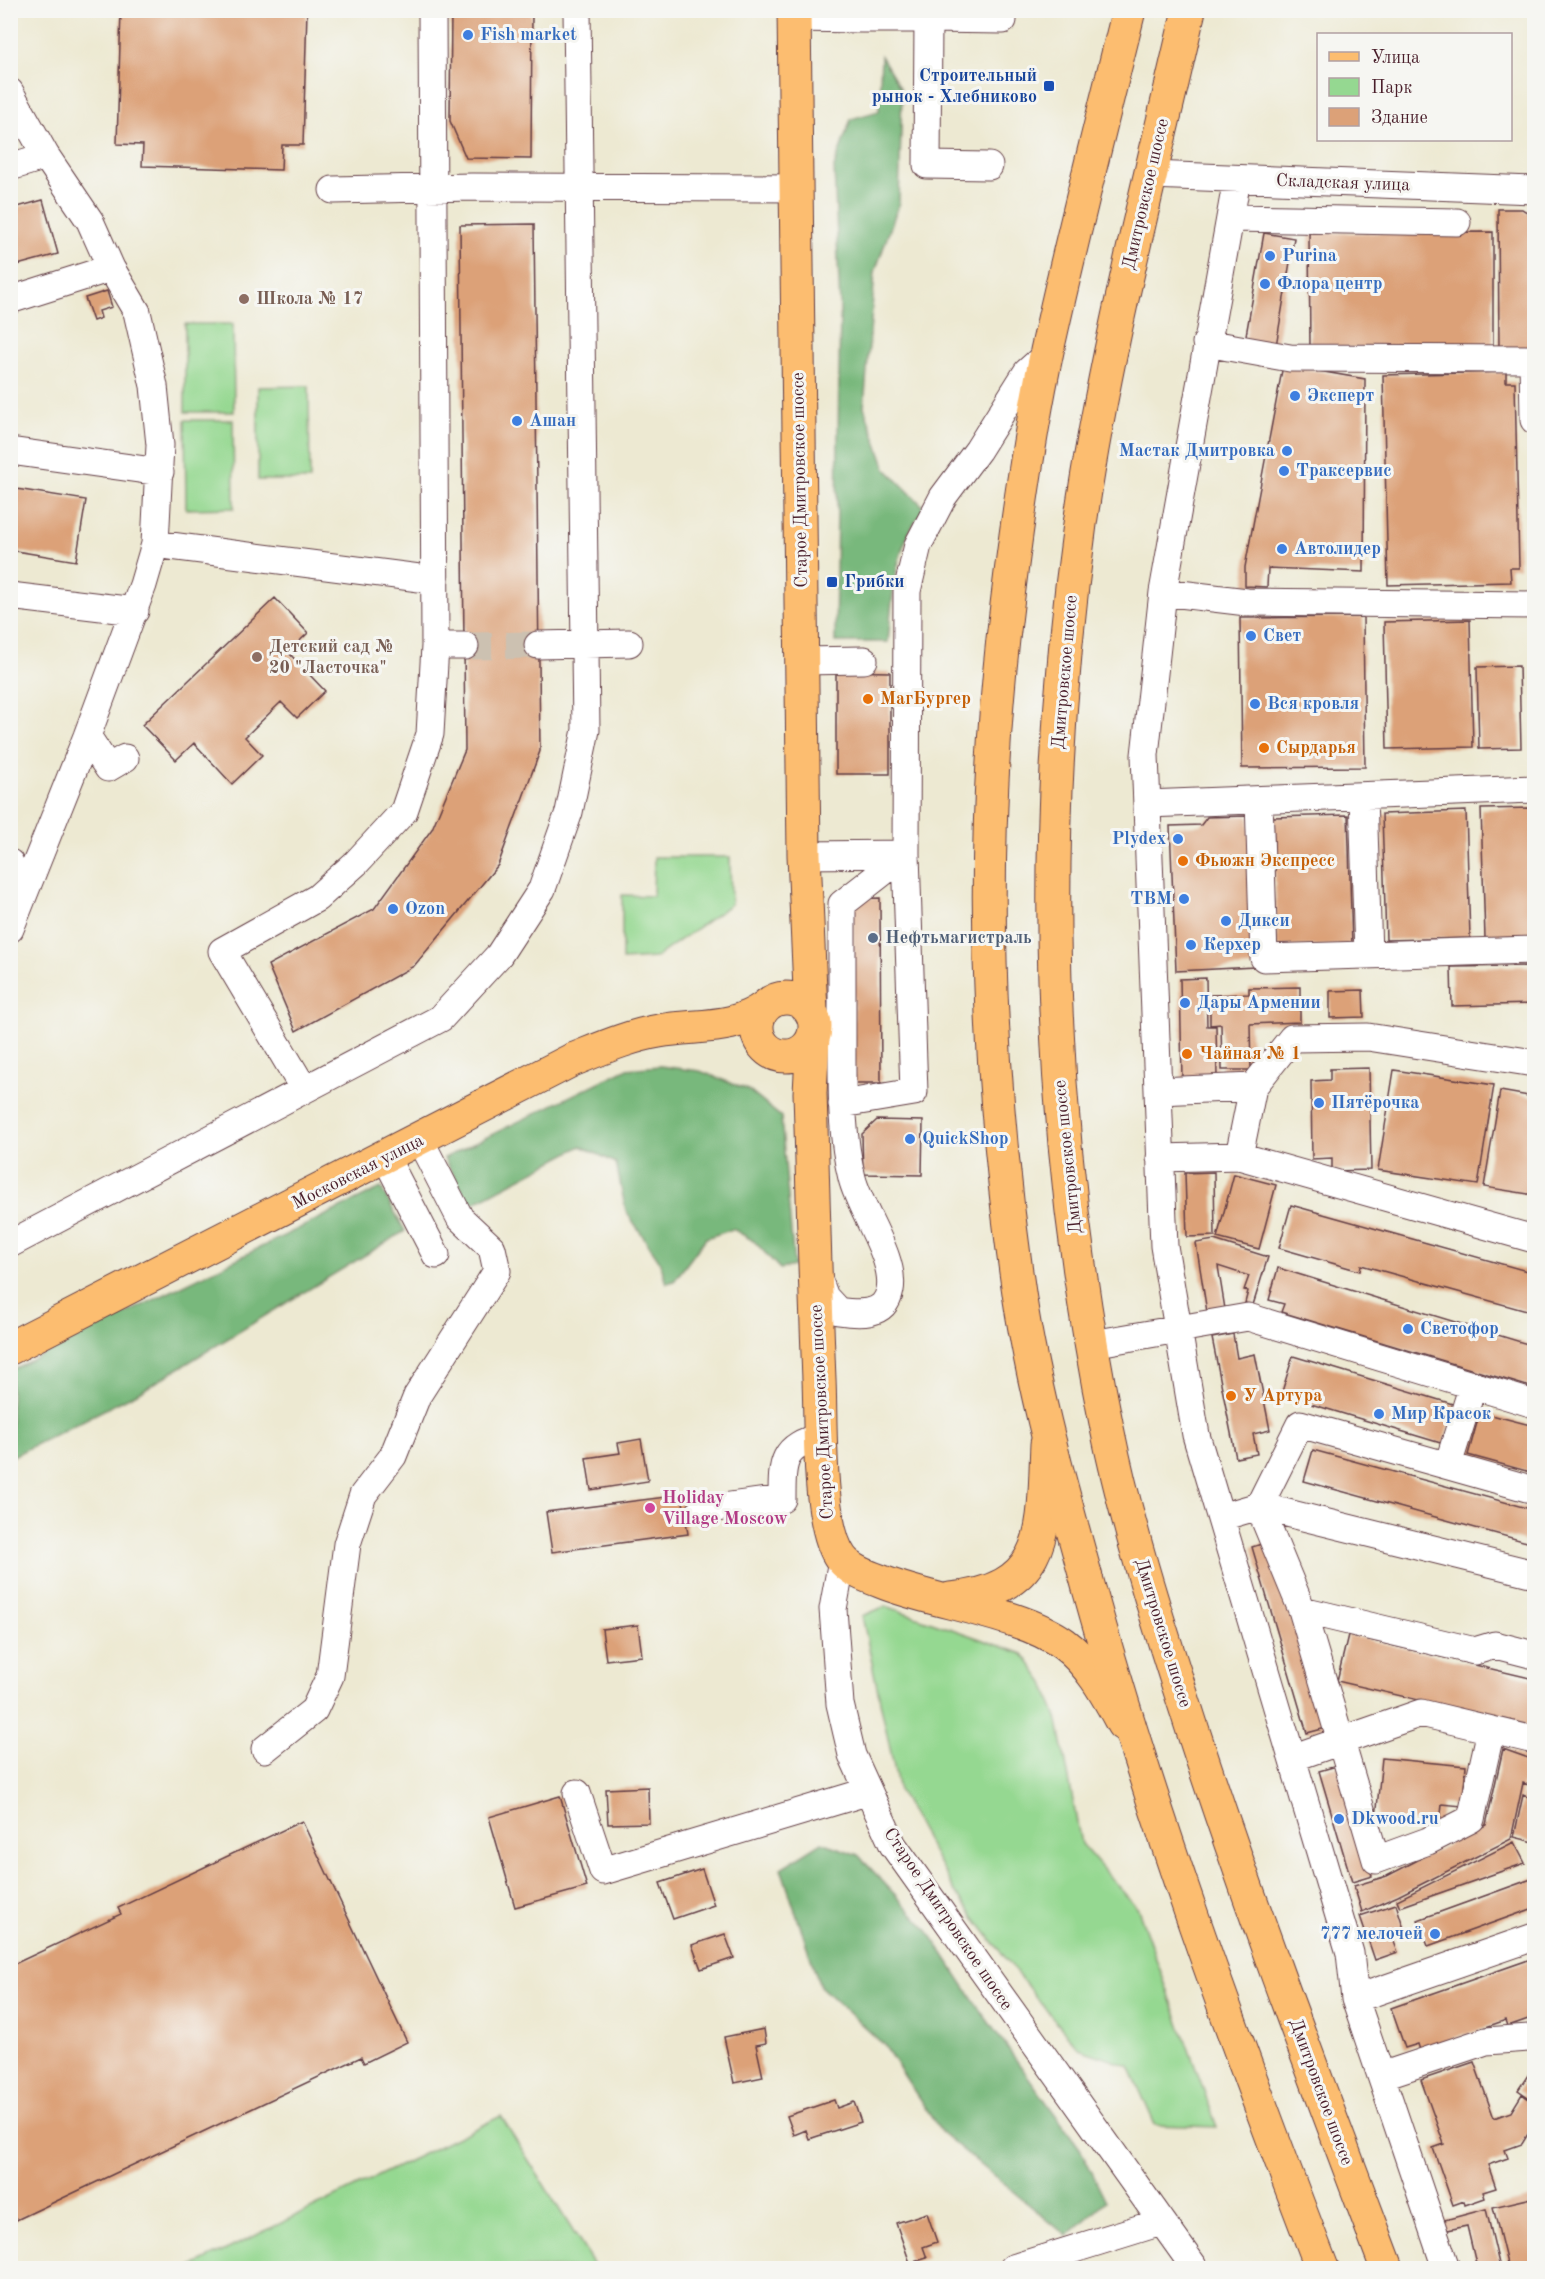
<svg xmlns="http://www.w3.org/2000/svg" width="1545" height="2279" font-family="'Old Standard TT',serif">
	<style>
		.green { fill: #95d891; stroke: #707c5e; stroke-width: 1.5 }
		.forest { fill: #78b87b; stroke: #616c53; stroke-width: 1.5 }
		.building { fill: #dca178 }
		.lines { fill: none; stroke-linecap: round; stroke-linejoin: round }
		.minor-tunnel { stroke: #ccc1b1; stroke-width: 27; stroke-dasharray: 27 14; stroke-linecap: butt }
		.minor-casing { stroke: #623d44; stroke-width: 29 }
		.major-casing { stroke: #623d44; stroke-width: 35 }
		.highway-casing { stroke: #623d44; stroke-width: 35 }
		.minor { stroke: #fff; stroke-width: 27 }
		.major { stroke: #fcbd6f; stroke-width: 33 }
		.highway { stroke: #fcbd6f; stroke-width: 33 }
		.shop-dot { fill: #3f7fe0; stroke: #f6f6f2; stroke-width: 2 }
		.transit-dot { fill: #1a4fb4; stroke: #f6f6f2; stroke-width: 2 }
		.education-dot { fill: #8d6e63; stroke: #f6f6f2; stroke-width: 2 }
		.food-dot { fill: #e8710a; stroke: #f6f6f2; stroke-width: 2 }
		.service-dot { fill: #5c6f8a; stroke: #f6f6f2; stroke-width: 2 }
		.hotel-dot { fill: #d1479c; stroke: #f6f6f2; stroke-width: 2 }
		.labels { text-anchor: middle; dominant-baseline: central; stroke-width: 6; stroke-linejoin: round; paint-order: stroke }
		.shop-label { font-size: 18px; font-weight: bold; fill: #366cbe; stroke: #f6f6f2; text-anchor: start }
		.transit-label { font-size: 18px; font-weight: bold; fill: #164399; stroke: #f6f6f2; text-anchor: end }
		.street-label { font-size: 18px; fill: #4a1f2b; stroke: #f6f6f2 }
		.education-label { font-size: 18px; font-weight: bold; fill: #785e54; stroke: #f6f6f2; text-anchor: start }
		.food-label { font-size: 18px; font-weight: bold; fill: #c56008; stroke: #f6f6f2; text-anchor: start }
		.service-label { font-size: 18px; font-weight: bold; fill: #4e5e75; stroke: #f6f6f2; text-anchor: start }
		.hotel-label { font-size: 18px; font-weight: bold; fill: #b23c85; stroke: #f6f6f2; text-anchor: start }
	</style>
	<rect width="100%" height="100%" fill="#f6f6f2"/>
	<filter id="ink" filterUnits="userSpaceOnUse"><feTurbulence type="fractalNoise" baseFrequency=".0167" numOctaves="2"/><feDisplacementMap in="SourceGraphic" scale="12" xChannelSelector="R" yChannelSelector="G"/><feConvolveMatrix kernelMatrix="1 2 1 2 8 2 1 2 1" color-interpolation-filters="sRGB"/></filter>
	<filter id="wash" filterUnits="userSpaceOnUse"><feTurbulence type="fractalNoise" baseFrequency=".008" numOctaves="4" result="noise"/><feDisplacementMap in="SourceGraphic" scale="24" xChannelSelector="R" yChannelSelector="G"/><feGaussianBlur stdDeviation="1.35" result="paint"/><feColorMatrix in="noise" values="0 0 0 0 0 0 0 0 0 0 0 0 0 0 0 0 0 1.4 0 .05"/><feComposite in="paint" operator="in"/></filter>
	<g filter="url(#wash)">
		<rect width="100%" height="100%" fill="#ede9d2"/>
		<path class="green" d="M185 324H233L234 412H185Z
			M309 386 310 480H258V387Z
			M185 420H233L234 508 186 509Z
			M654 857H730L731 904 655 958 622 960V895L653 896Z
			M886 1606 1023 1654 1044 1683 1058 1721 1081 1844 1138 1909 1217 2127 1155 2125 1129 2066 1079 2049 1038 2000 957 1895 899 1791 862 1616Z
			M501 2116 596 2268H189Z"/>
		<path class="forest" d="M881 56 902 91 899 203 875 272 864 407 886 469 925 508C893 546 893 594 888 642H835L840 307 834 167 851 119 879 111Z
			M660 1066 700 1071 748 1090 781 1117 794 1266 780 1269 754 1241 733 1229 706 1238 674 1281 667 1283 659 1260 626 1211 616 1163 581 1146 470 1205 444 1158 626 1069Z
			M381 1188 405 1231 143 1390 11 1457V1370Z
			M822 1842 858 1855 927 1929 980 2010 1081 2150 1106 2201 1067 2236 941 2132 884 2045 820 1986 781 1868Z"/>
		<g id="blocks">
			<path class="building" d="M121 10H307L303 145H282L281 170 142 166 143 145 117 144Z
				M451 10H532L531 159 466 158 450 121Z
				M43 200 58 254 10 267V209Z
				M1498 209H1522L1534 217V349L1499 350Z
				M534 224 540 751 498 865 414 966 296 1031 268 965 374 909 432 829 465 750 460 225Z
				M1493 232V347L1310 348 1309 233Z
				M1264 233 1294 238 1276 346 1245 341Z
				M107 291 112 307 99 311 101 318 93 321 85 298Z
				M1283 365 1365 379 1364 572 1268 568 1267 587 1245 586V567Z
				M1506 372V382H1515L1519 568H1510L1511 582 1388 585 1383 375Z
				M10 488 86 500 76 561 10 550Z
				M275 598 308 633 288 652 325 691 297 718 281 702 245 737 262 755 232 784 194 743 176 760 142 725Z
				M1363 617 1365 767 1242 768 1240 618Z
				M1470 620 1473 747 1387 749 1384 622Z
				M1519 666 1521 748 1479 749 1477 667Z
				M836 671 890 672V774H836Z
				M1534 808V937L1485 938 1481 809Z
				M1466 811 1470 938 1386 940 1382 814Z
				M1348 815 1352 945 1277 947 1273 817Z
				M1249 816 1255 967 1176 971 1170 826 1201 825 1207 817Z
				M880 898 881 1083H854L853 899Z
				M1534 966V1004L1452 1006 1451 967Z
				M1206 978 1207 1026H1216L1217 1078 1182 1079 1180 979Z
				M1300 987V1022L1250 1024 1251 1070H1222L1221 1024 1210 1025V995L1249 994V988Z
				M1363 990 1364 1017 1330 1018V991Z
				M1369 1068 1371 1170 1332 1171V1158L1312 1159 1311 1081 1330 1080V1069Z
				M1394 1070 1494 1085 1478 1185 1378 1170Z
				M1500 1091 1534 1097V1195L1484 1187Z
				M877 1120 923 1121 922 1175 863 1174 862 1134Z
				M1214 1172 1215 1236 1187 1237 1185 1173Z
				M1234 1174 1276 1185 1259 1249 1217 1238Z
				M1291 1205 1534 1273V1313L1361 1265 1360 1271 1279 1248Z
				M1214 1240 1268 1257 1253 1305 1245 1303 1248 1291 1244 1290 1249 1276 1218 1266 1225 1309 1207 1312 1196 1243Z
				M1278 1268 1534 1346V1388L1281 1312 1284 1304 1269 1300Z
				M1233 1334 1237 1358 1255 1354 1270 1430 1253 1434 1257 1454 1236 1458 1212 1338Z
				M1293 1356 1456 1405 1444 1444 1281 1395Z
				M1480 1412 1534 1426V1473L1468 1455Z
				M641 1439 648 1481 591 1490 586 1458 620 1453 618 1443Z
				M1313 1450 1534 1510V1544L1304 1481Z
				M682 1495 688 1534 552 1552 546 1512Z
				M1265 1543 1280 1571 1326 1728 1307 1733 1252 1547Z
				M638 1625 642 1656 606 1660 602 1629Z
				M1348 1635 1534 1679V1727L1337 1681Z
				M1503 1749 1534 1760V1787L1523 1783 1511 1839 1398 1896 1362 1912 1354 1886 1387 1876 1486 1825Z
				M1382 1758 1466 1766 1462 1806 1442 1804 1440 1824 1376 1818Z
				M1340 1765 1372 1876 1352 1882 1319 1771Z
				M648 1787 649 1823 608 1824 606 1789Z
				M1523 1795 1534 1800V1842L1514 1837Z
				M560 1796 587 1887 515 1907 489 1817Z
				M302 1821 407 2042 364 2063 361 2057 10 2223V1966L121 1914 118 1908Z
				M1514 1842 1525 1863 1400 1907 1397 1900Z
				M702 1869 714 1905 673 1919 660 1883Z
				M1534 1878V1908L1428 1946 1418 1920Z
				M1396 1904 1405 1932 1392 1937 1398 1952 1375 1960 1360 1916Z
				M725 1934 734 1958 701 1969 692 1945Z
				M1534 1958V2017L1508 2026 1506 2020 1420 2050 1418 2044 1405 2048 1391 2008Z
				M764 2029 766 2043 756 2045 763 2077 734 2083 724 2037Z
				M1474 2062 1494 2118 1511 2112 1522 2094 1534 2103V2124L1522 2144 1505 2150 1508 2158 1488 2165 1496 2188 1483 2192 1485 2198 1465 2205 1464 2201 1453 2205 1433 2148 1444 2144 1421 2080Z
				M1534 2066V2101L1518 2090Z
				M834 2100 837 2108 854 2102 861 2122 809 2139 806 2130 794 2135 787 2116Z
				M1532 2198 1534 2208V2266L1508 2268 1493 2207Z
				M1486 2209 1500 2268H1477L1467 2226 1443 2231 1441 2221Z
				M927 2213 937 2242 923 2247 927 2258 910 2263 896 2223Z"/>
		</g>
	</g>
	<g filter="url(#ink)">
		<use href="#blocks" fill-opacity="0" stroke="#623d44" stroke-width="1.5"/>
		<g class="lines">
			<path class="minor-tunnel" d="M465 646 538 645"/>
			<g class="minor-casing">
				<path id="minor" d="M432 10 435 646H465
					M794 18 862 19V10
					M862 19H928L927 165 989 166
					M928 19 1003 20V10
					M10 92 46 156 90 221 111 268 137 312 154 386 160 445 155 544 143 585 87 736 10 929
					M10 167 46 156
					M1151 175 1534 190
					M1237 179 1163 592 1145 755 1164 1246 1196 1435 1350 1953 1355 1999 1446 2268
					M333 190 472 187 796 188
					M1230 218 1457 222
					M10 300 111 268
					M1206 343 1290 358 1533 359 1534 420
					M10 451 160 472
					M155 544 435 580
					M1163 592 1247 602 1534 605
					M10 596 135 611
					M538 645 629 643
					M802 661 864 660
					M87 736 108 768 125 758
					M1363 796 1368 955
					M1259 800 1264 958 1534 950
					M1147 804 1534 789
					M804 855 906 854 914 1092 842 1104
					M10 863 24 892
					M304 1089 222 951 317 898 356 863 404 811 430 734 435 646
					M1158 1091 1253 1087
					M1239 1156 1253 1087 1292 1038 1368 1037 1534 1063
					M386 1158 436 1255
					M1160 1158 1239 1156 1534 1239
					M10 1244 441 1018 499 955 542 889 569 812 586 730 577 10
					M816 1273 825 1297 838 1311C858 1314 885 1317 890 1290 896 1258 860 1211 852 1178 841 1135 842 1090 842 1046 842 999 842 951 842 904L906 854 907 591 918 545 943 497 978 450 1027 372 1047 354
					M1092 1344 1248 1317 1534 1404
					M1448 1465 1473 1385
					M1534 1490 1300 1424 1259 1506 1534 1574
					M701 1510 782 1499C782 1462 782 1446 821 1437
					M1221 1517 1259 1506 1302 1610
					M842 1560 833 1609 840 1704 852 1755 893 1845 1195 2268
					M1491 1730 1471 1819 1428 1841 1376 1860 1302 1610 1475 1651 1495 1645 1534 1655
					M265 1749 314 1710 330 1676 347 1544 363 1495 393 1456 417 1396 497 1271 492 1248 460 1218 420 1140
					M1292 1758 1421 1713 1534 1740
					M577 1793 603 1871 866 1792
					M1355 1999 1534 1937
					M1381 2076 1486 2041 1529 2038
					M1013 2268 1161 2222"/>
			</g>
			<g class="major-casing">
				<path id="major" d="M794 10 804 855 811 1012
					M757 1027a29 29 0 1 1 58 0a29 29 0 1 1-58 0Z
					M813 1037 810 1093C813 1189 815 1284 819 1379 821 1422 817 1525 841 1558 850 1570 866 1576 880 1581 933 1603 1020 1612 1064 1644 1091 1664 1107 1695 1123 1724
					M10 1348 572 1060C600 1049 629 1036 659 1031 697 1024 734 1031 766 1006
					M950 1599C1052 1589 1043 1526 1047 1444"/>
			</g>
			<g class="highway-casing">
				<path id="highway" d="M1129 10C1101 124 1072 237 1047 351 1027 445 1014 543 1003 639 980 851 987 1068 1017 1279 1030 1375 1056 1469 1082 1563 1147 1803 1233 2036 1322 2268
					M1189 10C1150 181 1105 351 1080 524 1038 824 1046 1131 1107 1428 1128 1531 1161 1631 1193 1731 1252 1912 1320 2090 1387 2268"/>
			</g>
			<use href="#minor" class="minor"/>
			<use href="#major" class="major"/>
			<use href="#highway" class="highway"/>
		</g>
	</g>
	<g class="shop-dot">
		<circle cx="468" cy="35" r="6"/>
		<circle cx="1270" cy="256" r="6"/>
		<circle cx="1265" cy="284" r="6"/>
		<circle cx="1295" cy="396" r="6"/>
		<circle cx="517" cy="421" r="6"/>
		<circle cx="1287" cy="451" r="6"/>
		<circle cx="1284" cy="471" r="6"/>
		<circle cx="1282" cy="549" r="6"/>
		<circle cx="1251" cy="636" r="6"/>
		<circle cx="1255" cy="704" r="6"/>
		<circle cx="1178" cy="839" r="6"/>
		<circle cx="1184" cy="899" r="6"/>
		<circle cx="393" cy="909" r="6"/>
		<circle cx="1226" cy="921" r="6"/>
		<circle cx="1191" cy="945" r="6"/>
		<circle cx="1185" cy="1003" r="6"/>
		<circle cx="1319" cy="1103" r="6"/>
		<circle cx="910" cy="1139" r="6"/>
		<circle cx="1408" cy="1329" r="6"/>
		<circle cx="1379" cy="1414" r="6"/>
		<circle cx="1339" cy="1819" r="6"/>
		<circle cx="1435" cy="1934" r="6"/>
	</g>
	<g class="transit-dot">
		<rect x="1043" y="80" width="12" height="12" rx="3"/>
		<rect x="826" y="576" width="12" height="12" rx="3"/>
	</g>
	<g class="education-dot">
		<circle cx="244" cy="299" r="6"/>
		<circle cx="257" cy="657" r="6"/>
	</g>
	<g class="food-dot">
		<circle cx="868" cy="699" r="6"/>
		<circle cx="1264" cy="748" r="6"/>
		<circle cx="1183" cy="861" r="6"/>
		<circle cx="1187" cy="1054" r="6"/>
		<circle cx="1231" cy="1396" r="6"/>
	</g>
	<circle class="service-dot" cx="873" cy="938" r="6"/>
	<circle class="hotel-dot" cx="650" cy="1508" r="6"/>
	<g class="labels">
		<g class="shop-label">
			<text x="480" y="35">Fish market</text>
			<text x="1282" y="256">Purina</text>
			<text x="1277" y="284">Флора центр</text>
			<text x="1307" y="396">Эксперт</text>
			<text x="529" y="421">Ашан</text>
			<text x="1275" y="451" text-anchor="end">Мастак Дмитровка</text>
			<text x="1296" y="471">Траксервис</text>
			<text x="1294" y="549">Автолидер</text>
			<text x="1263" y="636">Свет</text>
			<text x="1267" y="704">Вся кровля</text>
			<text x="1166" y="839" text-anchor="end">Plydex</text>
			<text x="1172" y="899" text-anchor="end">ТВМ</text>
			<text x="405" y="909">Ozon</text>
			<text x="1238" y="921">Дикси</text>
			<text x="1203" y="945">Керхер</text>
			<text x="1197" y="1003">Дары Армении</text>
			<text x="1331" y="1103">Пятёрочка</text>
			<text x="922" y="1139">QuickShop</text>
			<text x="1420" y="1329">Светофор</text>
			<text x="1391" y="1414">Мир Красок</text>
			<text x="1351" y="1819">Dkwood.ru</text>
			<text x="1423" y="1934" text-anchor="end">777 мелочей</text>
		</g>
		<g class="transit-label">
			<text x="1037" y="76">Строительный<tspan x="1037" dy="21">рынок - Хлебниково</tspan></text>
			<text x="844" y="582" text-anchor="start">Грибки</text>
		</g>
		<g class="street-label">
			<text transform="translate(1343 183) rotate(2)">Складская улица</text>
			<text transform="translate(1146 194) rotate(-77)">Дмитровское шоссе</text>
			<text transform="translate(800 480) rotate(-91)">Старое Дмитровское шоссе</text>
			<text transform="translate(1065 672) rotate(-85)">Дмитровское шоссе</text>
			<text transform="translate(1068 1157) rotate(-96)">Дмитровское шоссе</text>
			<text transform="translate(358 1172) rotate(-27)">Московская улица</text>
			<text transform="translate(822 1412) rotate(-93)">Старое Дмитровское шоссе</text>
			<text transform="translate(1163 1633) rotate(73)">Дмитровское шоссе</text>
			<text transform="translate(948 1919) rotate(56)">Старое Дмитровское шоссе</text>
			<text transform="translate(1321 2092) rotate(70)">Дмитровское шоссе</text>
		</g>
		<g class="education-label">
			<text x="256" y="299">Школа № 17</text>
			<text x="269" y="647">Детский сад №<tspan x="269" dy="21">20 "Ласточка"</tspan></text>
		</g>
		<g class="food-label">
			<text x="880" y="699">МагБургер</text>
			<text x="1276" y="748">Сырдарья</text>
			<text x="1195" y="861">Фьюжн Экспресс</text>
			<text x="1199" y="1054">Чайная № 1</text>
			<text x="1243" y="1396">У Артура</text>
		</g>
		<g class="service-label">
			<text x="885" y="938">Нефтьмагистраль</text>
		</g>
		<g class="hotel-label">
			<text x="662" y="1498">Holiday<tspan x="662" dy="21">Village Moscow</tspan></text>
		</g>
	</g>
	<rect width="1545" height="2279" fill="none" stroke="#f6f6f2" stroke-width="36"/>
	<rect x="1317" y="33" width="195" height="108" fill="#f6f6f2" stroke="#b1a0a2" stroke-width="1.5"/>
	<rect x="1329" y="52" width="30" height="9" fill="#fcbd6f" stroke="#b1a0a2" stroke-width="1.5"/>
	<text x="1371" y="63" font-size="18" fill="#4a1f2b">Улица</text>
	<rect x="1329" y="78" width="30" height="18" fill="#95d891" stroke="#b1a0a2" stroke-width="1.5"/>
	<text x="1371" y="93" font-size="18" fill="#4a1f2b">Парк</text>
	<rect x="1329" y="108" width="30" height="18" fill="#dca178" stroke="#b1a0a2" stroke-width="1.5"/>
	<text x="1371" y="123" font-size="18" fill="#4a1f2b">Здание</text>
</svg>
